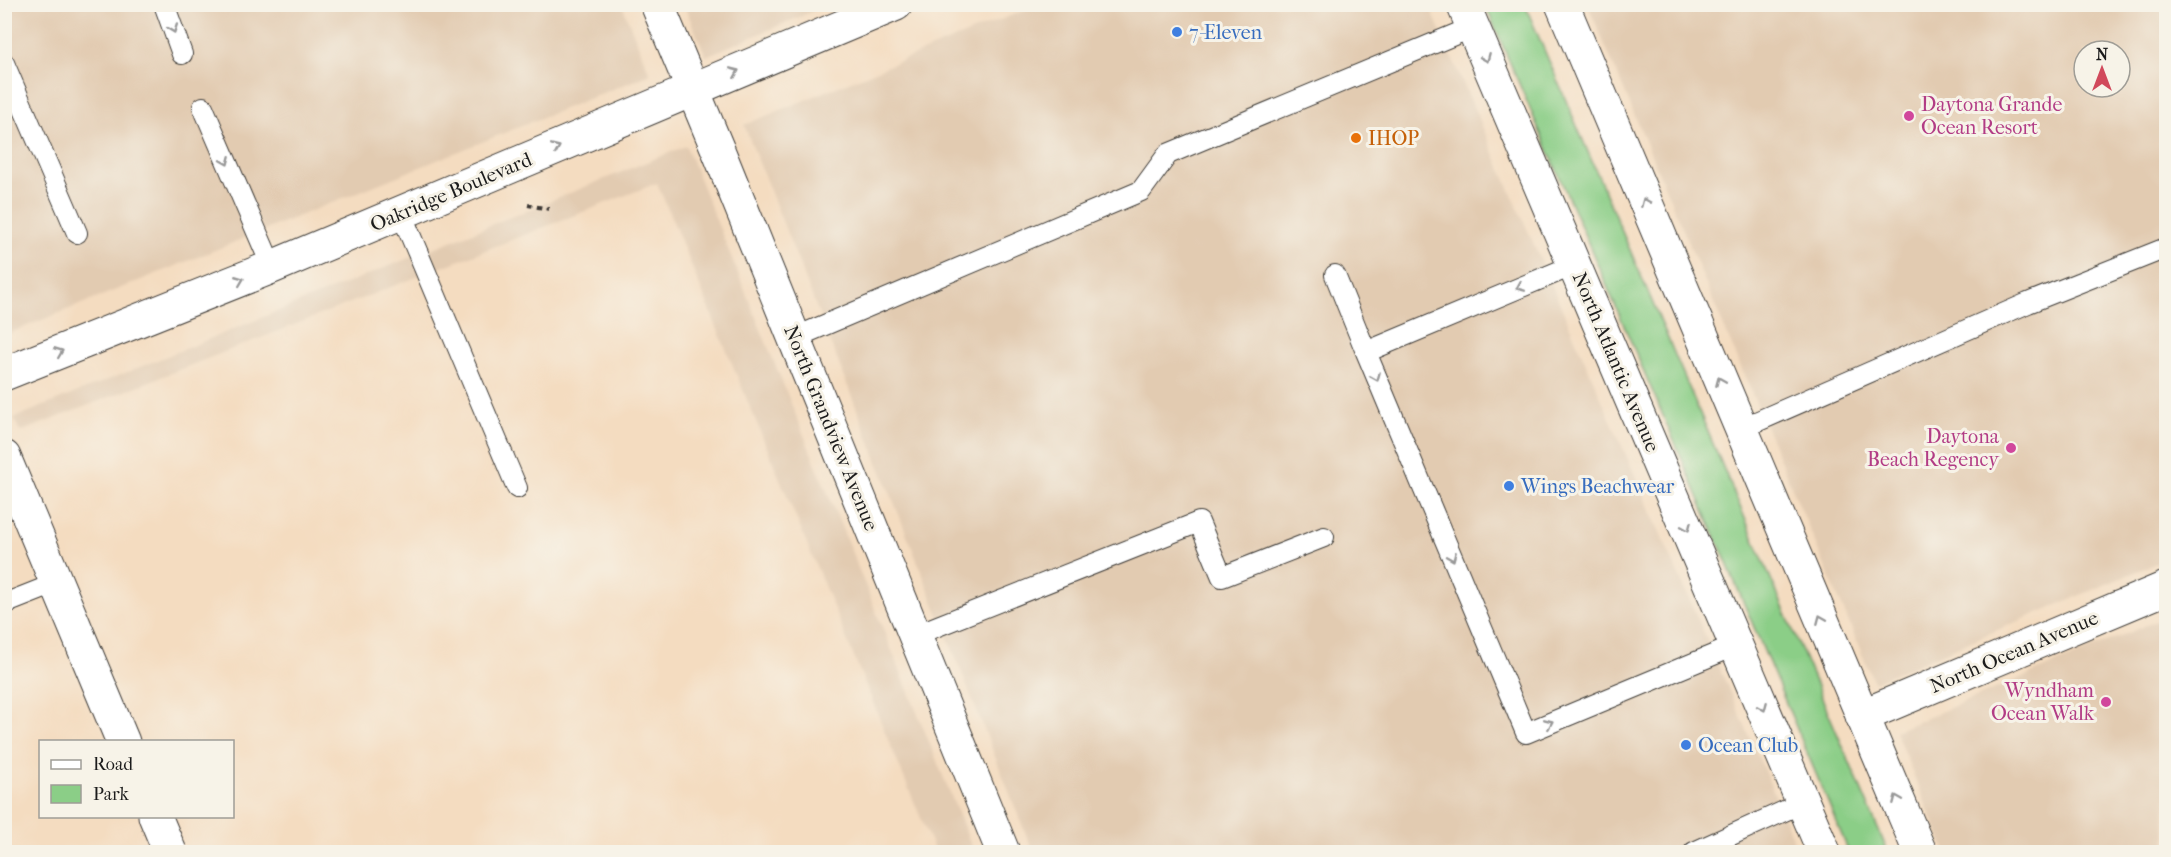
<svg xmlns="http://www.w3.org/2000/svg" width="2171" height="857" font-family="'IM FELL French Canon',serif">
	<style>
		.built { fill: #e2cbb1; fill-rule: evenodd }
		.green { fill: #8bce87; stroke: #547552; stroke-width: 1.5 }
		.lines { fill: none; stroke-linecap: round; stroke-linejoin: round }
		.service-casing { stroke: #3c3935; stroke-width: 22 }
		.minor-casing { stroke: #3c3935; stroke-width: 35 }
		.secondary-casing { stroke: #3c3935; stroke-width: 35 }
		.primary-casing { stroke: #3c3935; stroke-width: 35 }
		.path { stroke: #3c3935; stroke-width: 4; stroke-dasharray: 4.5 4.5; stroke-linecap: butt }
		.service { stroke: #fff; stroke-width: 20 }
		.minor { stroke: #fff; stroke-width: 33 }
		.secondary { stroke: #fff; stroke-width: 33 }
		.primary { stroke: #fff; stroke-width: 33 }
		.oneway { stroke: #999 }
		.shop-dot { fill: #3f7fe0; stroke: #f7f3e8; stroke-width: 2 }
		.hotel-dot { fill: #d1479c; stroke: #f7f3e8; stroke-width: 2 }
		.food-dot { fill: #e8710a; stroke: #f7f3e8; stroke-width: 2 }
		.labels { text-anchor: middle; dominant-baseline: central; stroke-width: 6; stroke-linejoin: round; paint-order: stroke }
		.shop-label { font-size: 20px; fill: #366cbe; stroke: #f7f3e8; text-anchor: start }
		.hotel-label { font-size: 20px; fill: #b23c85; stroke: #f7f3e8; text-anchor: end }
		.food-label { font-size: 20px; fill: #c56008; stroke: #f7f3e8; text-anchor: start }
		.street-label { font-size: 20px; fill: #1c1c1c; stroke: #f7f3e8 }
	</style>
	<rect width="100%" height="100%" fill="#f7f3e8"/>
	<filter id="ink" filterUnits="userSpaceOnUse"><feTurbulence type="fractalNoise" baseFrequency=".0167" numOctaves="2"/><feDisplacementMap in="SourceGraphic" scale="12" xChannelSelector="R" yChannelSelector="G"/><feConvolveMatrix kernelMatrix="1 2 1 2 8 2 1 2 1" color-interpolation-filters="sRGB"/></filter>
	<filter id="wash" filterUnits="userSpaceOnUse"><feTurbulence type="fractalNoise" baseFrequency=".008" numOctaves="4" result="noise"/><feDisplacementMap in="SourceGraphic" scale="24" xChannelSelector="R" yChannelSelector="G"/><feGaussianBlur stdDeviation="1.35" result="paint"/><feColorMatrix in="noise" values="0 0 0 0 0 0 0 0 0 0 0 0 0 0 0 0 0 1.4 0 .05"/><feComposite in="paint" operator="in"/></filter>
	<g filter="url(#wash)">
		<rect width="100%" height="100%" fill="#f4dcc0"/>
		<path class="built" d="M5 5H622L650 74 5 335Z
			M684 5H828L706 56Z
			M1037 5H1429L1775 795 1798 852H1033L744 125Z
			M1588 5H2166V559L1874 682ZM2084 51H2120V87H2084Z
			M686 146 974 852H935L657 183 20 432 14 418Z
			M2166 617V852H1946L1895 731Z"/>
		<path class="green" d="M1485 5H1525L1888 852H1849L1723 554Z"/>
	</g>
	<g filter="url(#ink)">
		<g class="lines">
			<g class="service-casing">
				<path id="service" d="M164 4 182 54
					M4 63 77 233
					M203 107 272 267
					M401 213 517 488
					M1574 265 1366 352 1526 733 1737 645
					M1335 275 1366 352
					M794 338 1141 191 1168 154 1473 27
					M1740 429 2028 303 2166 248
					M4 604 57 583
					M915 635 1199 522 1222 577 1324 537
					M1694 852 1804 802"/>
			</g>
			<g class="minor-casing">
				<path id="minor" d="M657 4 718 150 1003 852
					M4 457 123 742
					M1862 716 2166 588
					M155 816 170 852"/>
			</g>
			<g class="secondary-casing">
				<path id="secondary" d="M4 374 272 267 896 4"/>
			</g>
			<g class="primary-casing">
				<path id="primary" d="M1463 4 1824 852
					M1562 4 1920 852"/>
			</g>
			<path class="path" d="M528 205 549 209"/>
			<use href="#service" class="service"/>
			<use href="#minor" class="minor"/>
			<use href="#secondary" class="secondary"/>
			<use href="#primary" class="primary"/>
		</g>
		<defs><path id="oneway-chevron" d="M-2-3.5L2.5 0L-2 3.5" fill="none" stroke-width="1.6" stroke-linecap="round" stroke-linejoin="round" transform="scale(1.5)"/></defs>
		<g class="oneway">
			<use href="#oneway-chevron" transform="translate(173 29) rotate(70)"/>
			<use href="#oneway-chevron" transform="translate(1486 58) rotate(67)"/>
			<use href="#oneway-chevron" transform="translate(735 72) rotate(-23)"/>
			<use href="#oneway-chevron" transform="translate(556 148) rotate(-23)"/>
			<use href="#oneway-chevron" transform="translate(226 161) rotate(67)"/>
			<use href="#oneway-chevron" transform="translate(1645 202) rotate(-113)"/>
			<use href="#oneway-chevron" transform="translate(240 280) rotate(-22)"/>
			<use href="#oneway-chevron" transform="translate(1520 287) rotate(157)"/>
			<use href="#oneway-chevron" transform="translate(59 352) rotate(-22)"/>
			<use href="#oneway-chevron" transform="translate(1376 377) rotate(67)"/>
			<use href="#oneway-chevron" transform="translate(1720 381) rotate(-113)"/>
			<use href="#oneway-chevron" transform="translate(1687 527) rotate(67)"/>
			<use href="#oneway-chevron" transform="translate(1452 557) rotate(67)"/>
			<use href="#oneway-chevron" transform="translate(1821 619) rotate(-113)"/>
			<use href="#oneway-chevron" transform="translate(1763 707) rotate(67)"/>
			<use href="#oneway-chevron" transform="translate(1549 723) rotate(-23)"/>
			<use href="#oneway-chevron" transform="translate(1897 799) rotate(-113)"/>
		</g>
	</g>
	<g class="shop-dot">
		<circle cx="1177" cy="32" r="6"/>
		<circle cx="1509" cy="486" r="6"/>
		<circle cx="1686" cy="745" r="6"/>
	</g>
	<g class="hotel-dot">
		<circle cx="1909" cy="116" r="6"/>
		<circle cx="2011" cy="448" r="6"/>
		<circle cx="2106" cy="702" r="6"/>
	</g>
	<circle class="food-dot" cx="1356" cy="138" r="6"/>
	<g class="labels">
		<g class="shop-label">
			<text x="1189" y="32">7-Eleven</text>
			<text x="1521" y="486">Wings Beachwear</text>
			<text x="1698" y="745">Ocean Club</text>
		</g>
		<g class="hotel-label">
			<text x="1921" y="104" text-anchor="start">Daytona Grande<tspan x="1921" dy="23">Ocean Resort</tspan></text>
			<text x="1999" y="436">Daytona<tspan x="1999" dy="23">Beach Regency</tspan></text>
			<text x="2094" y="690">Wyndham<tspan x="2094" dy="23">Ocean Walk</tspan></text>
		</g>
		<g class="food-label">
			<text x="1368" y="138">IHOP</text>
		</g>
		<g class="street-label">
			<text transform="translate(451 192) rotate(-23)">Oakridge Boulevard</text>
			<text transform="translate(1616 362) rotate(67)">North Atlantic Avenue</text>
			<text transform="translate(831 428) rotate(68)">North Grandview Avenue</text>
			<text transform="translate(2014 652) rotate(-23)">North Ocean Avenue</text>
		</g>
	</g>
	<rect width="2171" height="857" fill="none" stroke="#f7f3e8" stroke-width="24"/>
	<rect x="39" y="740" width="195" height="78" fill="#f7f3e8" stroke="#9f9d96" stroke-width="1.5"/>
	<rect x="51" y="760" width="30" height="9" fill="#ffffff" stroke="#9f9d96" stroke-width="1.5"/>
	<text x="93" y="770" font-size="18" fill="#1c1c1c">Road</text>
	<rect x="51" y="785" width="30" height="18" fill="#8bce87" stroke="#9f9d96" stroke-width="1.5"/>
	<text x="93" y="800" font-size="18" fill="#1c1c1c">Park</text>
	<g transform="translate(2102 69)"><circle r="28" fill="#f7f3e8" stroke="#9f9d96" stroke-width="1.5"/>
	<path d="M0-4.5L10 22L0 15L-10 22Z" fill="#d1495b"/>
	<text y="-9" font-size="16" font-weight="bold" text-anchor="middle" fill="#1c1c1c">N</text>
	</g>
</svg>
